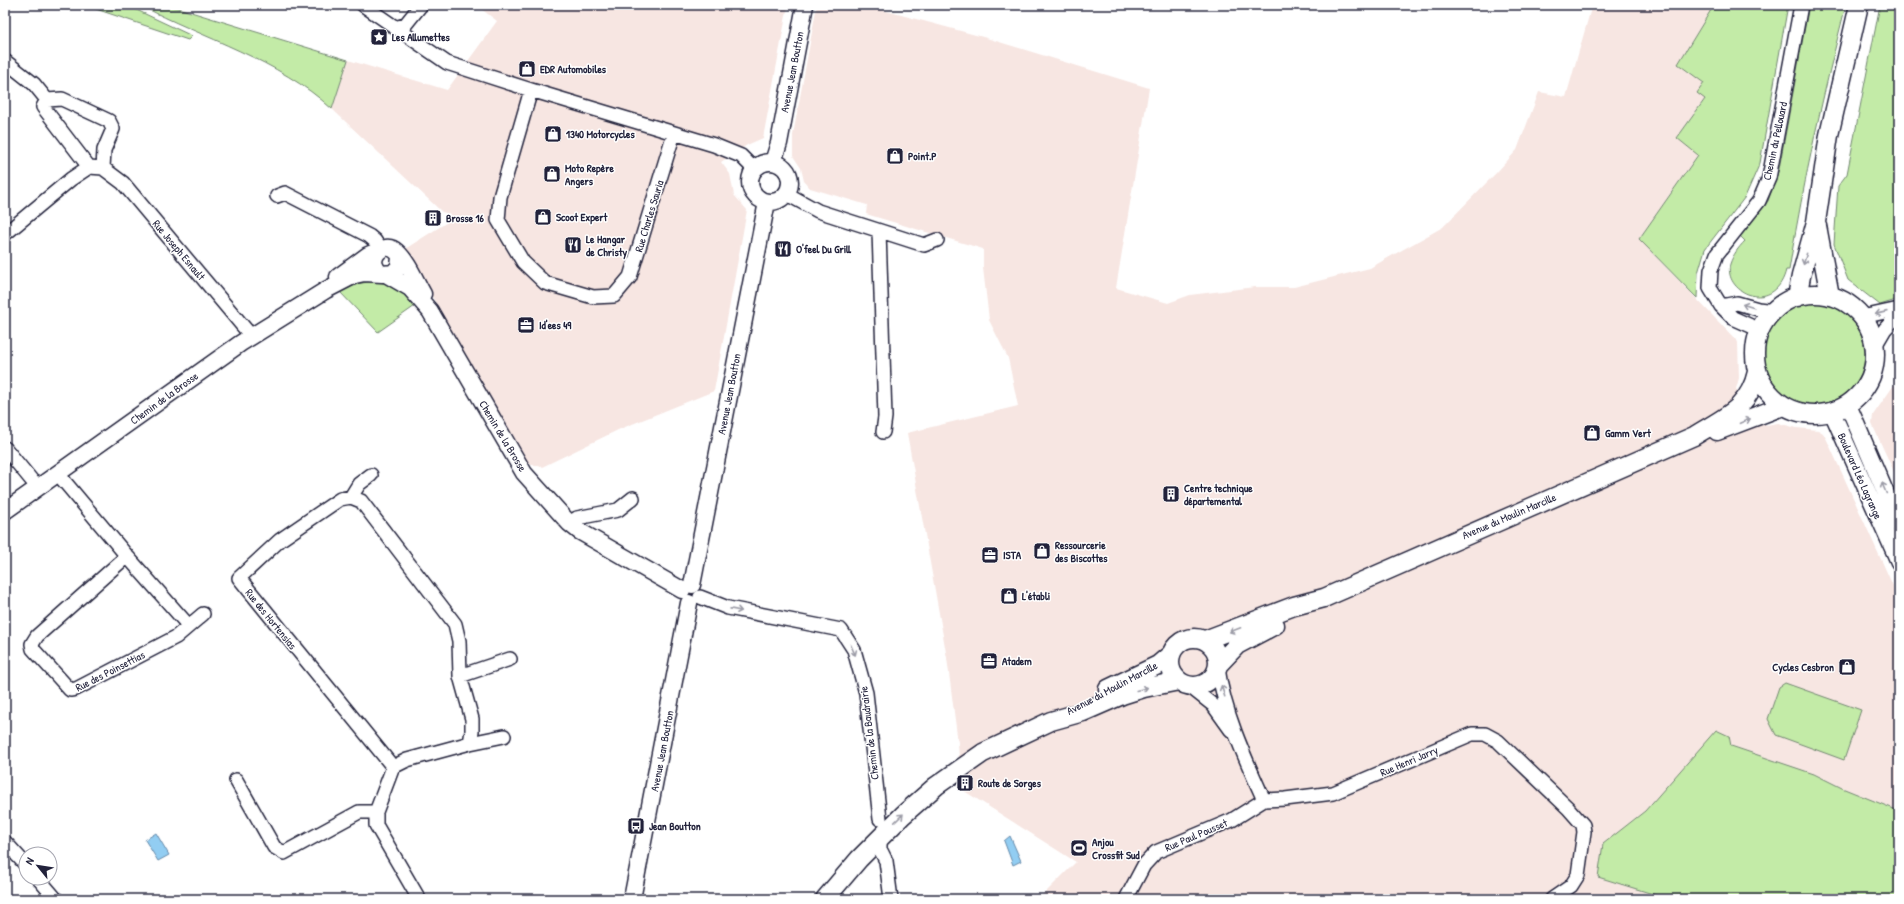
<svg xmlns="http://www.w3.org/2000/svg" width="1904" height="904" font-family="'Patrick Hand',sans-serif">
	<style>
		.built { fill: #f7e6e2 }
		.green { fill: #c3eba7; stroke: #728671 }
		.water { fill: #92cdf2; stroke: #6589a9 }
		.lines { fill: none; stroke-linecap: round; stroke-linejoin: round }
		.minor-casing { stroke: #22223b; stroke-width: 16 }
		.tertiary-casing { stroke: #22223b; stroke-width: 19 }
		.secondary-casing { stroke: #22223b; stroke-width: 21 }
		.minor { stroke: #fff; stroke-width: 13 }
		.tertiary { stroke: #fff; stroke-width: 16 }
		.secondary { stroke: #fff; stroke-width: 18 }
		.oneway { stroke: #9c9ca7 }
		.labels { text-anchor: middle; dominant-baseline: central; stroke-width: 3; stroke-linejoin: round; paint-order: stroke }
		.poi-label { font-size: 11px; font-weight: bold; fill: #22223b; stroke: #fff; text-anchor: start }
		.street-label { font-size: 11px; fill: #22223b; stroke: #fff }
	</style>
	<rect width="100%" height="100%" fill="#fff"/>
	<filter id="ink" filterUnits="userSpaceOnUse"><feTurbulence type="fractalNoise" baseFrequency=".025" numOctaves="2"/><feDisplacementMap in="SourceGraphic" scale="8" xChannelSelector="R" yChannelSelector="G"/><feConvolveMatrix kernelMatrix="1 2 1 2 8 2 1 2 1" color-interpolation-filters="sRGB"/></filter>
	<g filter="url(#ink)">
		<path class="built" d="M476 5H717L722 8 725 5H788L763 138 747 145 721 162 730 174 734 195 747 210 714 391 620 429 542 467 527 463 405 249 449 221 450 214 442 212 332 109 348 60 447 90 497 21Z
			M817 5H864L983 37 1149 88 1116 288 1168 303 1190 295 1255 287H1294L1370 268 1443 227 1497 172 1517 150 1539 92 1566 97 1592 5H1714L1678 64 1704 83 1705 99 1677 138 1698 155 1639 239 1738 342 1739 378 1736 389 1766 425 1778 423 1797 428 1818 430 1823 433 1827 440 1899 599V811L1842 788 1814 774 1731 746 1716 731 1645 811 1603 844 1598 877 1656 895 1655 899H1039L1076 862 961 789 958 743 947 658 907 433 1018 406 1008 358 989 320 983 268V249L866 214 867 205 810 188 804 181 801 168 793 156V135Z
			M1894 385 1899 386V483L1872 424 1873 415Z"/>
		<path class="green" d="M84 5H126L192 36 188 40Z
			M140 5H168L348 60 332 109C278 59 204 39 140 5Z
			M1714 5H1788L1760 163 1745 197 1705 249 1698 273 1697 298 1639 239 1698 155 1677 138 1705 99 1697 93 1704 83 1678 64Z
			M1809 5H1846C1823 94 1804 179 1789 270H1786C1775 315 1723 294 1730 264 1733 255 1738 248 1745 241L1740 236 1768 201 1779 169Z
			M1880 5H1899V299L1880 305 1848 280 1834 244 1838 186 1847 174Z
			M374 281C392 284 404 291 415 306L378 332 340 292 356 284Z
			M1763 354a51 51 0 1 1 102 0a51 51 0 1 1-102 0Z
			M1785 683 1861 710 1844 760 1776 735 1768 719 1779 687Z
			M1716 730 1729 736 1731 746 1814 774 1842 788 1899 811V899H1655L1656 895 1598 877 1603 844 1645 811Z"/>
		<path class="water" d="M156 833 169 855 158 861 145 840Z
			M1010 836 1021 861 1013 865 1004 841Z"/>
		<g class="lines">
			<g class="minor-casing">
				<path id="minor" d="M363 5 447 63 531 90
					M395 28 405 25 421 5
					M5 61 34 84 47 100 43 107 89 167 103 168 123 183 252 337
					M47 100 62 99 109 121 113 129 104 150 103 168
					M674 133 630 277 614 296 593 297 545 283 523 262 498 220 500 197 531 90 714 145 741 156 754 169
					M787 194 818 211 924 245 937 240
					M277 196 285 193 369 236 375 241 381 250
					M879 231 885 417 883 432
					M5 234 71 179 89 167
					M1721 306 1737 303 1758 309 1774 311
					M1862 317 1899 309
					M1760 330 1733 318 1721 306 1710 288 1711 270 1717 254 1759 201 1769 178 1801 5
					M1875 346 1885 329 1899 314
					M5 448 38 488
					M58 474 127 556 37 636 32 644 33 649 70 690 76 689 176 637 203 614
					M351 497 359 484 371 475
					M569 523 577 518 618 510 633 498
					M127 556 188 625
					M700 597 728 608 841 630 854 650 866 693 880 819
					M1218 668C1224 713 1245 758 1264 800L1285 799 1333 793 1472 734H1485L1498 741 1568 808 1583 825 1584 832 1578 875 1571 886 1552 899
					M460 676 510 659
					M1189 686 1213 705 1231 730
					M470 743 504 736
					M393 767 239 578 280 540 340 499 351 497 361 501 455 624 459 641 460 676 472 719V731L470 743 407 760 393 767 376 812V825L419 899
					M236 780 274 847 284 853 359 812H376
					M880 837V849L886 861 891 899
					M5 842 26 865
					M38 878 56 899
					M1126 899 1144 865 1156 852 1232 820 1264 800"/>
			</g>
			<g class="tertiary-casing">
				<path id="tertiary" d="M773 162 779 143 805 5
					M750 182a20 20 0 1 1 40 0a20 20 0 1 1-40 0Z
					M400 257 399 267 393 273 382 274C363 262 383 238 397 252 408 262 415 280 423 294
					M386 274 410 288 430 311 524 473 569 523 579 531 682 590
					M338 277 368 255 378 251
					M1848 405 1899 524
					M1832 412 1899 562
					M5 511 241 343 326 290 355 275 364 273 382 274
					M692 585 767 202
					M632 899 689 603"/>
			</g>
			<g class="secondary-casing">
				<path id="secondary" d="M1817 226 1830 296
					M1755 354a60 60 0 1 1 120 0a60 60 0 1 1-120 0Z
					M1797 297 1801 276 1816 222 1829 135 1859 5
					M1717 431 1783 406
					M1170 662a24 24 0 1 1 48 0a24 24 0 1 1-48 0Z
					M1205 640 1294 606 1324 598 1694 436C1724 417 1749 409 1757 372
					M1219 664 1237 645 1275 625
					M1108 689 1158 665 1171 654
					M825 899 859 859 903 815 936 786 983 753 1051 721 1083 712 1122 695 1144 688 1179 681"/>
			</g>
			<use href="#minor" class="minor"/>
			<use href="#tertiary" class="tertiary"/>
			<use href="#secondary" class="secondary"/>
		</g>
		<defs><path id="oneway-shaft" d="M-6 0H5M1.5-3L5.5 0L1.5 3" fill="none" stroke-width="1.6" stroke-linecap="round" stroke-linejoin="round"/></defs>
		<g class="oneway">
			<use href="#oneway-shaft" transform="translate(1805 259) rotate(106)"/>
			<use href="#oneway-shaft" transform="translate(1748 306) rotate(-163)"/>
			<use href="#oneway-shaft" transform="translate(1881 313) rotate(167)"/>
			<use href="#oneway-shaft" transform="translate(1745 421) rotate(-23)"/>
			<use href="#oneway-shaft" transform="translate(1884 488) rotate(-113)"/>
			<use href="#oneway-shaft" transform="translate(736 610) rotate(11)"/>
			<use href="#oneway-shaft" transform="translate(1235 630) rotate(159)"/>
			<use href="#oneway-shaft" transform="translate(853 650) rotate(66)"/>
			<use href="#oneway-shaft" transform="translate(1142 689) rotate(-15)"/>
			<use href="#oneway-shaft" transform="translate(1223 691) rotate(-107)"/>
			<use href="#oneway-shaft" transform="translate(899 818) rotate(-44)"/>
		</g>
	</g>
	<defs>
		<g id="sight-square" transform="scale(0.9)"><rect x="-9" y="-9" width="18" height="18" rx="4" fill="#22223b" stroke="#fff"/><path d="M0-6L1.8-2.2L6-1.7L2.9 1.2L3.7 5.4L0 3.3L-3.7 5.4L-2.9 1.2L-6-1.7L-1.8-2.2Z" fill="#fff"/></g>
		<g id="shop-square" transform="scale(0.9)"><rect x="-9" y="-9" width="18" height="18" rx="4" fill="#22223b" stroke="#fff"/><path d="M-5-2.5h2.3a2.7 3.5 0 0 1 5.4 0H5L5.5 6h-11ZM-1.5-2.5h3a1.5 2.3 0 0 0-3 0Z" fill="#fff"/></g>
		<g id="building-square" transform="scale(0.9)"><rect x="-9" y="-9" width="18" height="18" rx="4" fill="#22223b" stroke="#fff"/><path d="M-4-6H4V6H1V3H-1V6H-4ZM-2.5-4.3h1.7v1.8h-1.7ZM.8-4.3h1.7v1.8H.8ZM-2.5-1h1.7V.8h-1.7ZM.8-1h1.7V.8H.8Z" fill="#fff"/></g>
		<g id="restaurant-square" transform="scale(0.9)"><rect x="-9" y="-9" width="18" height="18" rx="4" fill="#22223b" stroke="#fff"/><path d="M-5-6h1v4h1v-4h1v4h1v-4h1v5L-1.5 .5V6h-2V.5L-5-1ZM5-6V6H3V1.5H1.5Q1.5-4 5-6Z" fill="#fff"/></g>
		<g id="office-square" transform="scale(0.9)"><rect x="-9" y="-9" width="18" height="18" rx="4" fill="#22223b" stroke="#fff"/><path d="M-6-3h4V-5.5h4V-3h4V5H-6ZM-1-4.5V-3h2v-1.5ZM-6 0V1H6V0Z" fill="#fff"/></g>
		<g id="bus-square" transform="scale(0.9)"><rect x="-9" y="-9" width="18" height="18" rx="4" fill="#22223b" stroke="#fff"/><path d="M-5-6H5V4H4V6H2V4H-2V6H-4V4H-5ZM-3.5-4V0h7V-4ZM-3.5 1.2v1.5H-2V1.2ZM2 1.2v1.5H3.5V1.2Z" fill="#fff"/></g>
		<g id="stadium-square" transform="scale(0.9)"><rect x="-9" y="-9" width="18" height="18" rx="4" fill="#22223b" stroke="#fff"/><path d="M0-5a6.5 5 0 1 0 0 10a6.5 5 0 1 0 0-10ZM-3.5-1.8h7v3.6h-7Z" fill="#fff"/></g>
	</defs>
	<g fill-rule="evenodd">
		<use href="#sight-square" x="379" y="37"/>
		<use href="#shop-square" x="527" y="69"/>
		<use href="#shop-square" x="553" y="134"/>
		<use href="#shop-square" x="895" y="156"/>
		<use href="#shop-square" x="552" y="174"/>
		<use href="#shop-square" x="543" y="217"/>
		<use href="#building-square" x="433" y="218"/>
		<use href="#restaurant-square" x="573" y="245"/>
		<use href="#restaurant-square" x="783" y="249"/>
		<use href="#office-square" x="526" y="325"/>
		<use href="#shop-square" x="1592" y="433"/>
		<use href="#building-square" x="1171" y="494"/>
		<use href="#shop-square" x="1042" y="551"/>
		<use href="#office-square" x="990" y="555"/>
		<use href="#shop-square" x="1009" y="596"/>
		<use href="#office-square" x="989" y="661"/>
		<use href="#shop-square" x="1847" y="667"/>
		<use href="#building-square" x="965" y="783"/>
		<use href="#bus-square" x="636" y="826"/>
		<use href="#stadium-square" x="1079" y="848"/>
	</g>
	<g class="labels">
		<g class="poi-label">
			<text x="392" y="37">Les Allumettes</text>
			<text x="540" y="69">EDR Automobiles</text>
			<text x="566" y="134">1340 Motorcycles</text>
			<text x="908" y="156">Point.P</text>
			<text x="565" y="168">Moto Repère<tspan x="565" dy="13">Angers</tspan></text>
			<text x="556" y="217">Scoot Expert</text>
			<text x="446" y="218">Brosse 16</text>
			<text x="586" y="239">Le Hangar<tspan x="586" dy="13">de Christy</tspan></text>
			<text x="796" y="249">O'feel Du Grill</text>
			<text x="539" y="325">Id'ees 49</text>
			<text x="1605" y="433">Gamm Vert</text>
			<text x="1184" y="488">Centre technique<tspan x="1184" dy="13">départemental</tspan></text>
			<text x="1055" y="545">Ressourcerie<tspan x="1055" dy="13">des Biscottes</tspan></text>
			<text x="1003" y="555">ISTA</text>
			<text x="1022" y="596">L'établi</text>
			<text x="1002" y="661">Atadem</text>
			<text x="1834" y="667" text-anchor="end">Cycles Cesbron</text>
			<text x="978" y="783">Route de Sorges</text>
			<text x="649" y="826">Jean Boutton</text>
			<text x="1092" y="842">Anjou<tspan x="1092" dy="13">Crossfit Sud</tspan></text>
		</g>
		<g class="street-label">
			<text transform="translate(792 72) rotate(-79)">Avenue Jean Boutton</text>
			<text transform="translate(1775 141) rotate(-78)">Chemin du Pellouard</text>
			<text transform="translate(649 216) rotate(-73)">Rue Charles Sauria</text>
			<text transform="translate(179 250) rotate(50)">Rue Joseph Esnault</text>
			<text transform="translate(729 394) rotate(-79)">Avenue Jean Boutton</text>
			<text transform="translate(164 398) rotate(-36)">Chemin de la Brosse</text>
			<text transform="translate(503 436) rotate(59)">Chemin de la Brosse</text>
			<text transform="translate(1860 476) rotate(66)">Boulevard Léo Lagrange</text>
			<text transform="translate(1509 516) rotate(-23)">Avenue du Moulin Marcille</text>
			<text transform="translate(271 619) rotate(51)">Rue des Hortensias</text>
			<text transform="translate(110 671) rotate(-27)">Rue des Poinsettias</text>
			<text transform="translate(1112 688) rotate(-28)">Avenue du Moulin Marcille</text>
			<text transform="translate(869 733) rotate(-97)">Chemin de la Baudrairie</text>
			<text transform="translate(662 751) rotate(-79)">Avenue Jean Boutton</text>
			<text transform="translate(1409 761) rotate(-23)">Rue Henri Jarry</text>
			<text transform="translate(1196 835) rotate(-23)">Rue Paul Pousset</text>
		</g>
	</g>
	<rect width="1904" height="904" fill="none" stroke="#fff" stroke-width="20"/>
	<rect x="10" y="10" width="1884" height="884" fill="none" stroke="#22223b" stroke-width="1.5" filter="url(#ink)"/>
	<g transform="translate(38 866) rotate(300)"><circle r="19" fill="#ffffff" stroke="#a7a7b1"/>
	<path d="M0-3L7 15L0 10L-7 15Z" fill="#22223b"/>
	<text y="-6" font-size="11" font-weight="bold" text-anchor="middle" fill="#22223b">N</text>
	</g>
</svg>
